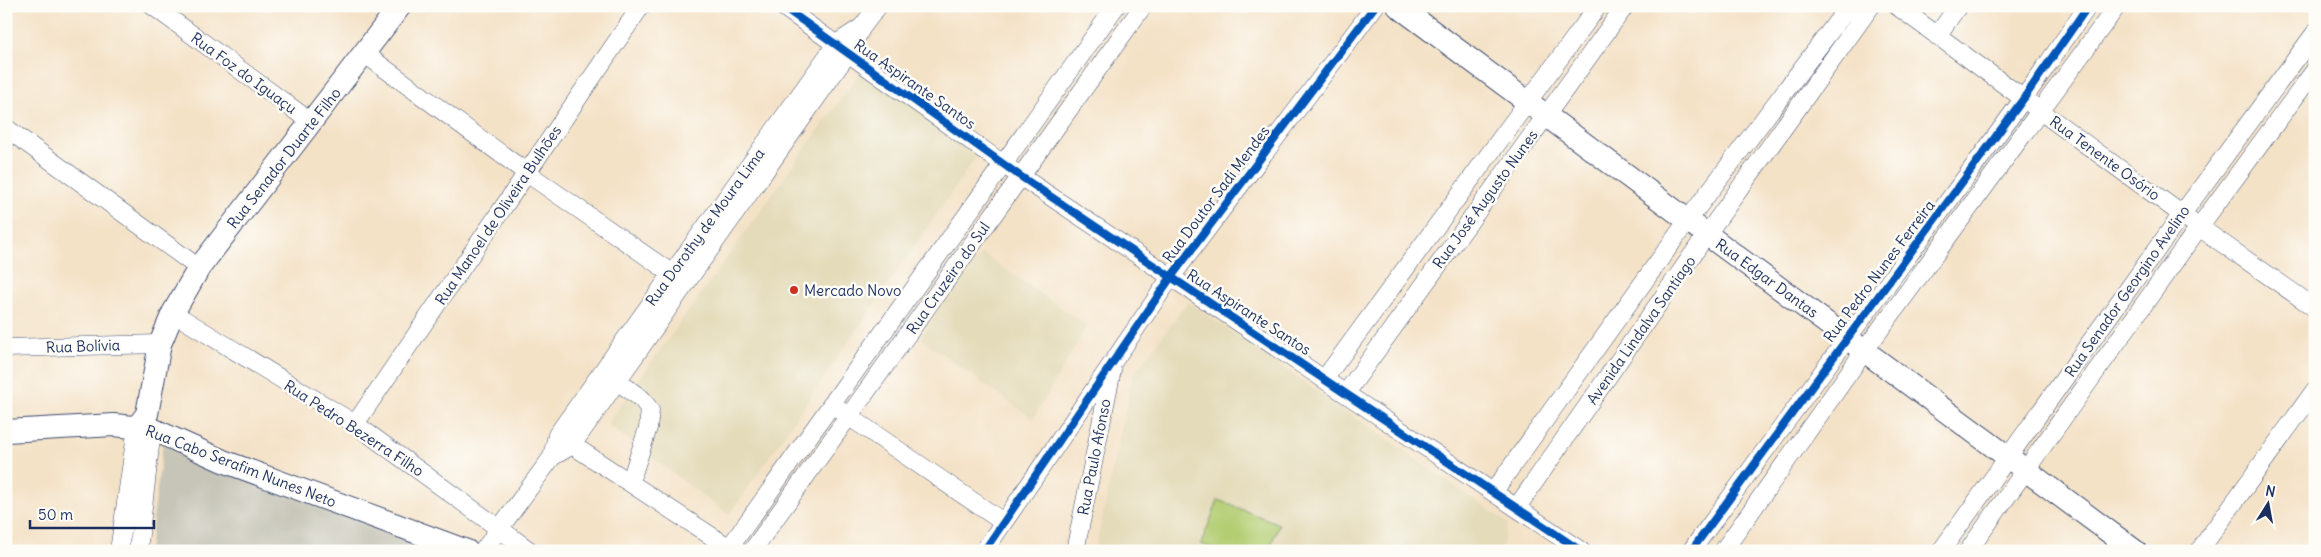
<svg xmlns="http://www.w3.org/2000/svg" width="2321" height="557" font-family="Delius,sans-serif">
	<style>
		.built { fill: #e4dbba }
		.industrial { fill: #c6c5b8 }
		.green { fill: #b3cd72; stroke: #677e68 }
		.lines { fill: none; stroke-linecap: round; stroke-linejoin: round }
		.minor-casing { stroke: #3c4a6e; stroke-width: 19 }
		.major-casing { stroke: #3c4a6e; stroke-width: 24 }
		.minor { stroke: #fff; stroke-width: 18 }
		.major { stroke: #fff; stroke-width: 22 }
		.cycleway-casing { stroke: #fdfcf7; stroke-width: 11 }
		.cycleway { stroke: #0057b8; stroke-width: 8 }
		.poi-dot { fill: #c8321e; stroke: #fdfcf7; stroke-width: 2 }
		.labels { text-anchor: middle; dominant-baseline: central; stroke-width: 5; stroke-linejoin: round; paint-order: stroke }
		.street-label { font-size: 15px; fill: #1b2f5e; stroke: #fdfcf7 }
		.poi-label { font-size: 15px; fill: #1b2f5e; stroke: #fdfcf7; text-anchor: start }
	</style>
	<rect width="100%" height="100%" fill="#fdfcf7"/>
	<filter id="ink" filterUnits="userSpaceOnUse"><feTurbulence type="fractalNoise" baseFrequency=".02" numOctaves="2"/><feDisplacementMap in="SourceGraphic" scale="10" xChannelSelector="R" yChannelSelector="G"/><feConvolveMatrix kernelMatrix="1 2 1 2 8 2 1 2 1" color-interpolation-filters="sRGB"/></filter>
	<filter id="wash" filterUnits="userSpaceOnUse"><feTurbulence type="fractalNoise" baseFrequency=".0096" numOctaves="4" result="noise"/><feDisplacementMap in="SourceGraphic" scale="20" xChannelSelector="R" yChannelSelector="G"/><feGaussianBlur stdDeviation="1.12" result="paint"/><feColorMatrix in="noise" values="0 0 0 0 0 0 0 0 0 0 0 0 0 0 0 0 0 1.4 0 .05"/><feComposite in="paint" operator="in"/></filter>
	<g filter="url(#wash)">
		<rect width="100%" height="100%" fill="#f4e2c7"/>
		<path class="built" d="M861 71 944 124 976 157 729 515 607 424Z
			M982 253 1087 326 1033 419 920 338 964 273Z
			M1188 302 1508 523 1501 551H1095L1133 375Z"/>
		<path class="industrial" d="M163 443 456 551H149Z"/>
		<path class="green" d="M1218 500 1279 524 1269 551H1219L1201 544Z"/>
	</g>
	<g filter="url(#ink)">
		<g class="lines">
			<g class="minor-casing">
				<path id="minor" d="M153 6 311 122
					M782 6 1020 176 1581 551
					M1897 6 2199 227 2315 308
					M1937 36 1958 6
					M365 54 527 173 681 280
					M6 128 199 268
					M173 313 355 424 530 551
					M6 348 160 344
					M1325 378 1598 6
					M617 381 642 399 650 410 648 428 630 483
					M1346 393 1625 6
					M841 411 1003 522
					M355 424 641 6
					M563 439 734 551
					M552 457 572 445 848 53 862 27 878 6
					M1494 491 1688 220 1849 6
					M1517 507 1707 234 1871 6
					M119 551 137 427
					M138 551 152 429
					M483 551 552 457 557 435 836 44 862 27
					M727 551 1116 6
					M752 551 1143 6
					M984 551 1171 277 1375 6
					M1075 551 1112 370
					M1691 551 2024 98 2088 6
					M1723 551 1865 350 2117 6
					M1941 551 2182 214 2315 33
					M1968 551 2199 227 2315 70
					M2199 551 2315 390"/>
			</g>
			<g class="major-casing">
				<path id="major" d="M1398 6 2135 551
					M137 427 147 414 160 344 173 313 199 268 400 6
					M6 431 114 425 152 429 223 461 467 551"/>
			</g>
			<use href="#minor" class="minor"/>
			<use href="#major" class="major"/>
			<g class="cycleway-casing">
				<path id="cycleway" d="M782 6 1020 176 1581 551
					M984 551 1171 277 1375 6
					M1691 551 2024 98 2088 6"/>
			</g>
			<use href="#cycleway" class="cycleway"/>
		</g>
	</g>
	<circle class="poi-dot" cx="794" cy="290" r="5"/>
	<g class="labels">
		<g class="street-label">
			<text transform="translate(244 73) rotate(36)">Rua Foz do Iguaçu</text>
			<text transform="translate(915 84) rotate(35)">Rua Aspirante Santos</text>
			<text transform="translate(284 158) rotate(-52)">Rua Senador Duarte Filho</text>
			<text transform="translate(2105 158) rotate(36)">Rua Tenente Osório</text>
			<text transform="translate(1216 194) rotate(-53)">Rua Doutor Sadi Mendes</text>
			<text transform="translate(1485 199) rotate(-54)">Rua José Augusto Nunes</text>
			<text transform="translate(498 215) rotate(-56)">Rua Manoel de Oliveira Bulhões</text>
			<text transform="translate(705 227) rotate(-54)">Rua Dorothy de Moura Lima</text>
			<text transform="translate(1879 271) rotate(-53)">Rua Pedro Nunes Ferreira</text>
			<text transform="translate(948 278) rotate(-55)">Rua Cruzeiro do Sul</text>
			<text transform="translate(1767 278) rotate(36)">Rua Edgar Dantas</text>
			<text transform="translate(2127 291) rotate(-55)">Rua Senador Georgino Avelino</text>
			<text transform="translate(1249 312) rotate(33)">Rua Aspirante Santos</text>
			<text transform="translate(1641 330) rotate(-55)">Avenida Lindalva Santiago</text>
			<text transform="translate(83 346) rotate(-2)">Rua Bolívia</text>
			<text transform="translate(354 428) rotate(33)">Rua Pedro Bezerra Filho</text>
			<text transform="translate(1094 457) rotate(-79)">Rua Paulo Afonso</text>
			<text transform="translate(241 466) rotate(21)">Rua Cabo Serafim Nunes Neto</text>
		</g>
		<g class="poi-label">
			<text x="804" y="290">Mercado Novo</text>
		</g>
	</g>
	<rect width="2321" height="557" fill="none" stroke="#fdfcf7" stroke-width="25"/>
	<g transform="translate(2268 504) rotate(11)" stroke="#fdfcf7" stroke-width="4" paint-order="stroke">
	<path d="M0-4L9 19L0 12L-9 19Z" fill="#1b2f5e"/>
	<text y="-8" font-size="14" font-weight="bold" text-anchor="middle" fill="#1b2f5e">N</text>
	</g>
	<path d="M30 520v8h124v-8" fill="none" stroke="#1b2f5e" stroke-width="2.5"/>
	<text x="38" y="520" font-size="15" fill="#1b2f5e" stroke="#fdfcf7" stroke-width="4" paint-order="stroke">50 m</text>
</svg>
